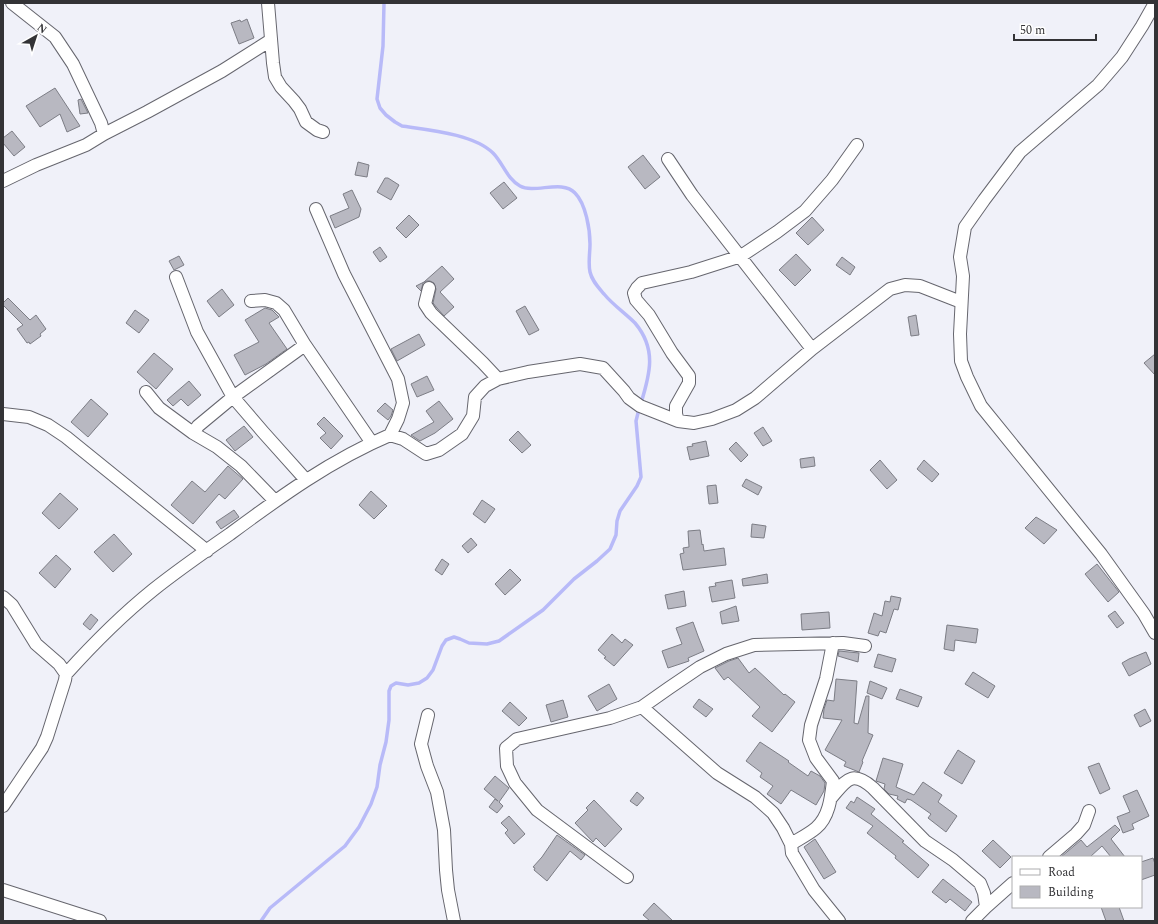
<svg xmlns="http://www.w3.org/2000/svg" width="1158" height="924" font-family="Spectral,serif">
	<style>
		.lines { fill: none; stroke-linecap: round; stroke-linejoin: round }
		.stream { stroke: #b8baf8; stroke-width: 3.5 }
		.building { fill: #b8b8c1; stroke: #7c7d85 }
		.minor-casing { stroke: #66666e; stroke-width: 14 }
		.minor { stroke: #fff; stroke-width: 12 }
	</style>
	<rect width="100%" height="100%" fill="#f0f1f9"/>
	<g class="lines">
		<path class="stream" d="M384 3 383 46 377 99 380 108 386 115 395 122 402 126C429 130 474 134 493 153 503 163 507 179 520 186 535 194 562 179 575 193 586 204 590 230 590 244 590 253 588 263 590 272 592 281 598 287 604 294 613 305 625 313 635 323 657 349 650 374 641 403
			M261 921 270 908 345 846 359 827 371 804 377 787 380 765 386 742 389 720V691L391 686 396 683 408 685 419 683 427 678 433 670 442 646 446 640 454 637 460 639 469 643 487 644 499 641 543 610 574 579 597 561 610 549 616 535 617 521 620 511 637 486 641 477 636 421 639 409"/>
	</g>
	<path class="building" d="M247 19 254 38 239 44 231 23 240 20 241 22Z
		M55 88 80 126 67 132 60 114 40 127 26 106Z
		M81 99 88 113 80 114 78 100Z
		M12 131 25 147 14 156 3 143V138Z
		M643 155 660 177 645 189 628 167Z
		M358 162 369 165 367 177 355 175Z
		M385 178H388L399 185 391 200 377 192Z
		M504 182 517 198 503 209 490 193Z
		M352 190 361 209 359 217 335 228 330 216 349 208 343 194Z
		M409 215 419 225 406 238 396 228Z
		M812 217 824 230 808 245 796 233Z
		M380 247 387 257 380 262 373 252Z
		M796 254 811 270 795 286 779 270Z
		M179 256 184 265 174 270 169 261Z
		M842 257 855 267 850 275 836 265Z
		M442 266 454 279 440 292 454 307 444 316 437 308 433 303 436 289 434 283 430 281H427L423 283 421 291 416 286 424 282Z
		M222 289 234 305 219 317 207 301Z
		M8 298 30 320 36 315 46 329 40 334 41 336 30 344 29 342 27 343 17 329 23 325 3 305V303Z
		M525 306 539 330 529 335 516 311Z
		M265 308 272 310 279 317 269 323 287 349 266 364 245 375 234 355 259 342 245 320Z
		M135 310 149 320 139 333 126 323Z
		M916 315 919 335 911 336 908 317Z
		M419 334 425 345 397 361 391 349Z
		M154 353 173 369 156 389 137 372Z
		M1155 354V375L1144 363Z
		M427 376 434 390 417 397 411 384Z
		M189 381 201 395 188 406 181 399 173 406 167 400Z
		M91 399 108 414 88 437 71 422Z
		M439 401 453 419 435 433 420 441 411 435 434 422 426 411Z
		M385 403 393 410 391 416 388 420 377 411Z
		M324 417 343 436 331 449 320 438 326 433 317 424Z
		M244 426 253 437 235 451 226 440Z
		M763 427 772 441 763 446 754 433Z
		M518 431 531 445 522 453 509 440Z
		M706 441 709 456 690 460 687 447 693 446 692 444Z
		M736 442 748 455 741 462 729 449Z
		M814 457 815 466 801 468 800 459Z
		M880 460 897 480 887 489 870 470Z
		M924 460 939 474 932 482 917 469Z
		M228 466 243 479 225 499 219 494 193 524 171 505 192 481 205 492Z
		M746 479 762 487 758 495 742 486Z
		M716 485 718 503 709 504 707 486Z
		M371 491 387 506 374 519 359 505Z
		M60 493 78 509 59 529 42 513Z
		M482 500 495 509 485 523 473 514Z
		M234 510 239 517 221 529 216 522Z
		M1036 517 1057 530 1044 544 1025 528Z
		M752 524 766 526 764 538 751 537Z
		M700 530 702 545 703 544 704 551 724 548 726 565 683 570 680 554 684 553 683 548 689 547 688 531Z
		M114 534 132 554 113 572 94 552Z
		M471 538 477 545 468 553 462 546Z
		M56 555 71 569 55 588 39 573Z
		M442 559 449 564 442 575 435 570Z
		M1097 564 1119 592 1108 602 1085 574Z
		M510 569 521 580 505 595 495 584Z
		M767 574 768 583 743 586 742 579Z
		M732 580 735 598 712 602 709 587 716 586 715 583Z
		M684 591 686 606 668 609 665 595Z
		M891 596 901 598 898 610 894 609 886 633 880 631 878 636 868 633 874 613 882 616 885 601 890 602Z
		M736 606 739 621 722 624 720 612Z
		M1115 611 1124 623 1117 628 1108 616Z
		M829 612 830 628 802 630 801 614Z
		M91 614 98 620 90 630 83 624Z
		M693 622 698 636 704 651 688 658 689 661 668 668 662 651 682 644 676 628Z
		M947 625 978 629 976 643 955 640 954 651 944 649Z
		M612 634 622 643 625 639 633 645 614 666 604 658 606 657 598 650Z
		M839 651 859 653 858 662 838 656Z
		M1146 652 1151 664 1129 676 1122 663 1129 659Z
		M878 654 896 659 892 672 874 667Z
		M738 658 749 673 755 668 784 695 785 694 795 702 772 732 752 716 760 707 728 677 724 680 715 668 729 661Z
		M973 672 995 686 988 698 965 684Z
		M836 679 857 681 854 723 858 724 866 696H869L868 733 873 735 862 761 863 762 859 772 844 766 846 762 825 750 842 720 823 718 824 709 827 700 834 701Z
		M870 681 887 688 882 699 867 693Z
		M609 684 617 699 597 711 588 696Z
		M900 689 922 697 918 707 896 699Z
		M699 699 713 709 706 717 693 707Z
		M563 700 568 717 551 722 546 705Z
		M510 702 527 718 519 726 502 711Z
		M1145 709 1151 721 1140 727 1134 715Z
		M760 742 789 761 788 762 808 776 811 771 820 776 825 783 824 791 816 805 791 790 781 804 767 794 773 786 760 777 762 773 746 761Z
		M958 750 975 761 962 784 944 773Z
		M883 758 903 764 896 787 914 795 923 782 942 795 938 802 957 816 946 832 928 818 931 814 911 800 907 799 905 803 897 799 898 796 889 794 884 789 885 784 876 781Z
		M1099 763 1110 789 1100 794 1088 767Z
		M495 776 509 788 499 802 503 806 497 813 489 807 495 799 498 801 484 789Z
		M1137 790 1149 816 1132 824 1134 829 1123 833 1117 817 1130 812 1123 796Z
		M637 792 644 798 637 806 630 801Z
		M857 797 875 809 871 814 904 841 902 842 929 865 918 878 895 858 896 856 867 833 873 826 846 808 851 801 854 803Z
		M594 800 622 829 605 847 596 838 593 842 575 823 588 810 586 808Z
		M509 816 525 834 514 844 505 833 508 830 501 823Z
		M1115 825 1120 830 1111 839 1125 857H1111L1102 846 1090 857H1061L1081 840 1087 847Z
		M557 835 585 855 581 860 570 851 547 881 534 870 535 868 533 867 542 857Z
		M815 839 836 872 824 879 804 847Z
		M993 840 1011 857 1000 868 982 851Z
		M1153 858 1155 864V875L1141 880V862Z
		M943 879 972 902 965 911 950 899 946 903 932 892Z
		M654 903 673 921H650L643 915Z
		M1101 907H1119L1124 921H1106Z"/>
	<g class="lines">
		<g class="minor-casing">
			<path id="minor" d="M12 3 55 37 73 64 101 123 104 134
				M268 3 273 63 275 77 281 87 294 101 300 109 306 122 317 130 323 132
				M1155 3 1142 26 1122 57 1098 85 1020 152 984 200 965 227 960 257 963 276 960 334 961 361 967 377 981 406 1101 554 1144 614 1155 633
				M668 159 692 195 812 349
				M3 181 36 165 86 145 104 134 147 112 222 71 271 40
				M316 209 344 274 398 379 403 403 398 419 390 435
				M176 277 197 332 233 397 263 432 306 480
				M429 288 425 304 431 313 483 363 498 379
				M251 301 265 300 276 303 284 310 305 345 372 443
				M146 392 159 408 193 433 217 447 241 466 275 501
				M3 414 29 417 48 425 66 437 207 551
				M678 421 676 414V406L689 383V376L672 353 649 315 636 300 634 293 637 288 642 283 691 272 741 256 777 232 805 211 832 180 857 145
				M193 433 198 426 233 397 305 345
				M3 597 12 605 36 644 59 664 66 674 65 680 47 737 42 748 3 806
				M66 674C93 644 122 615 153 590 178 570 204 552 230 534 280 497 331 460 390 435L403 439 426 454 439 450 462 434 473 416 475 397 485 386 498 379 528 372 580 364 603 368 624 391 629 398 640 406 678 421 694 423 712 419 736 410 755 398 812 349 890 289 905 285 920 286 961 302
				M642 707 717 773 755 797 773 813 783 828 791 844 792 853 814 890 839 921
				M428 715 421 744 427 766 437 792 444 830 446 870 448 890 454 921
				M831 798C846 781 851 769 873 788L925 841 953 860 980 883 984 893 986 907
				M791 844C799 839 809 834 816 828 829 817 831 798 833 781L816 758 809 740 811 725 826 679 833 643
				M1049 857 1076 834 1084 825 1089 811
				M627 877 537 810 515 783 507 766 506 748 517 739 610 718 642 707 669 688 700 667 726 654 754 645 843 643 865 646
				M3 890 100 921
				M972 921 986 907 1013 883"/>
		</g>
		<use href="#minor" class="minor"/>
	</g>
	<rect width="1158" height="924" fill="none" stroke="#333336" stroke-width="8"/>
	<rect x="1012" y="856" width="130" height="52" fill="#ffffff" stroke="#adadaf"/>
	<rect x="1020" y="869" width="20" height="6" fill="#ffffff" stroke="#adadaf"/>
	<text x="1048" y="876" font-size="12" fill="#333336">Road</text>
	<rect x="1020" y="886" width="20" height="12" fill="#b8b8c1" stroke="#adadaf"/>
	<text x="1048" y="896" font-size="12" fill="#333336">Building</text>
	<g transform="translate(36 36) rotate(39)" stroke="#ffffff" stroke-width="3" paint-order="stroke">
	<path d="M0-3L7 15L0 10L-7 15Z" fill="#333336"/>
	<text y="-6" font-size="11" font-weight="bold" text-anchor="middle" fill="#333336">N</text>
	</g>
	<path d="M1014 34v6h82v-6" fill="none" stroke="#333336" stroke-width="2"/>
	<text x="1020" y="34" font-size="12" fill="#333336" stroke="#ffffff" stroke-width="3" paint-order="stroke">50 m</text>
</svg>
